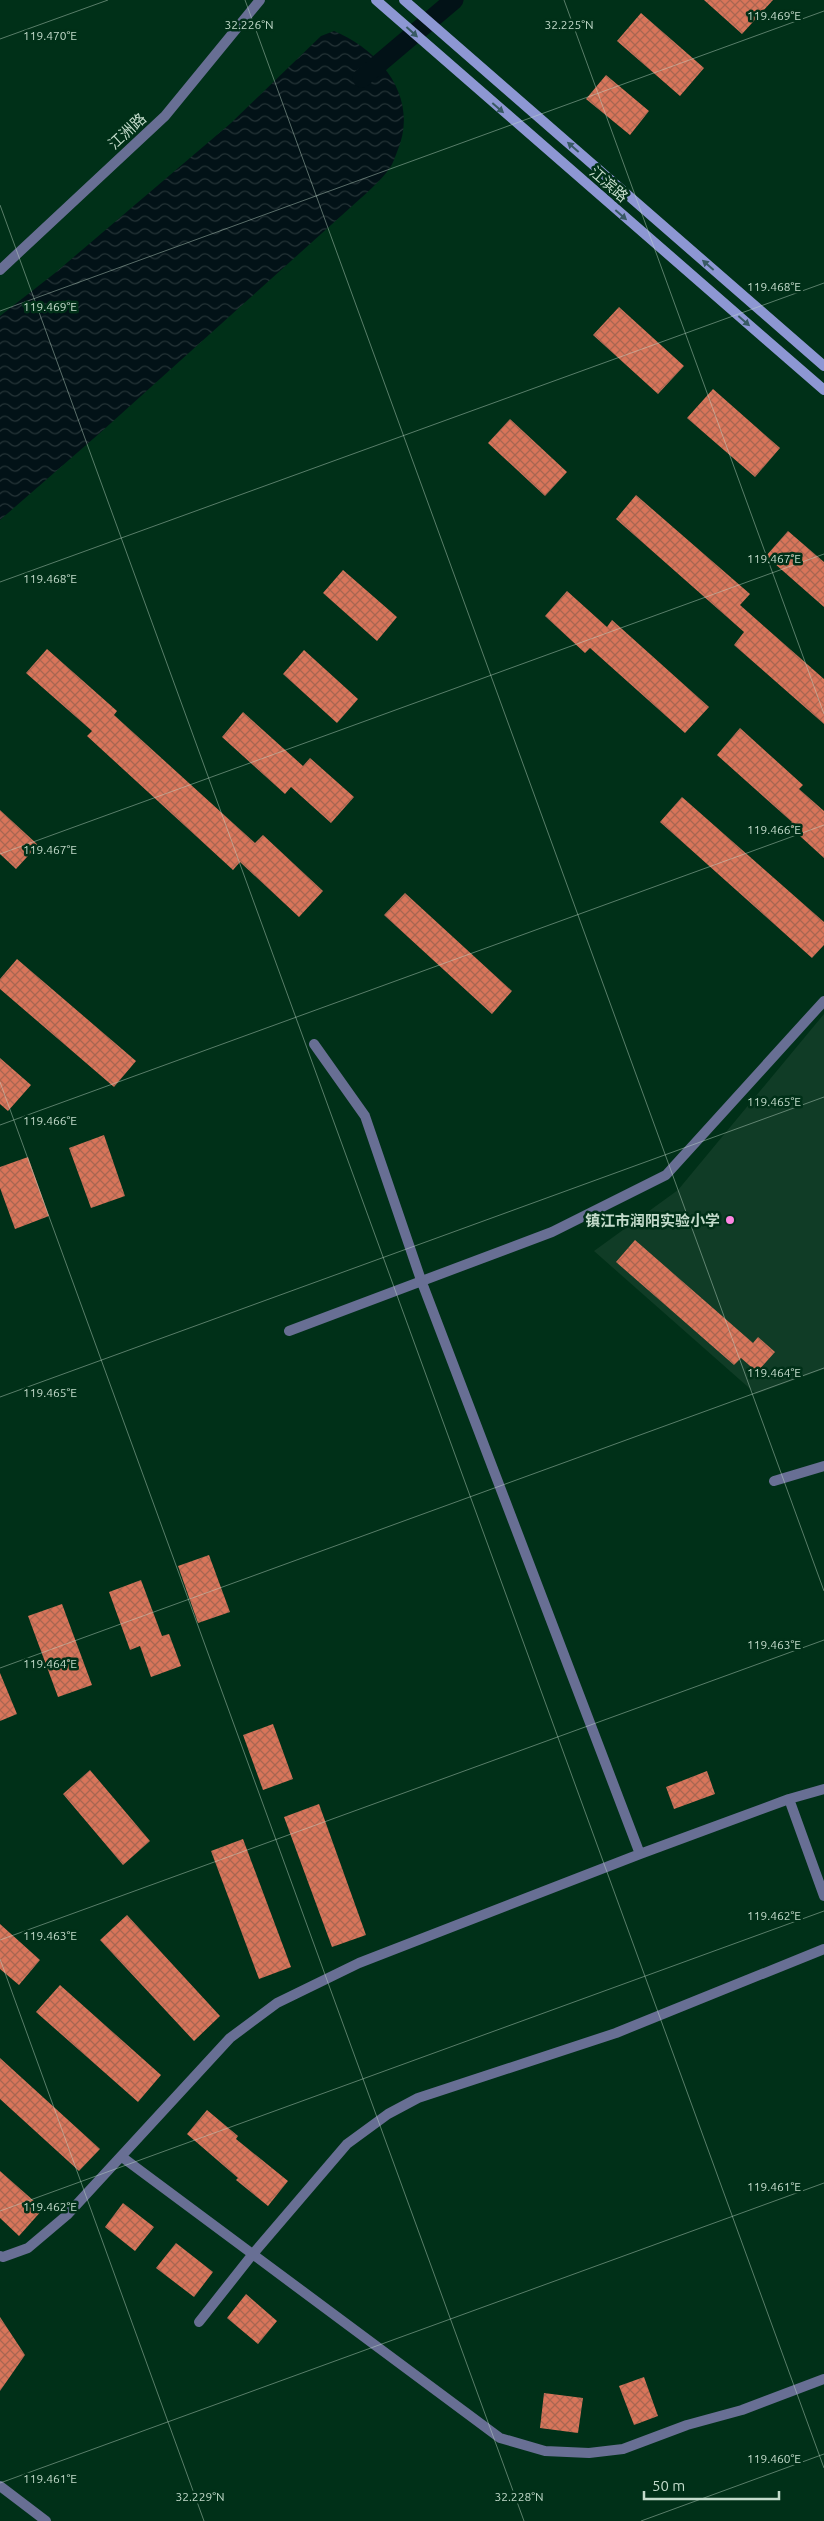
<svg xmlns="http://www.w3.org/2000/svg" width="824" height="2521" font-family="Ubuntu,'Noto Sans SC',sans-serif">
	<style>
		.built { fill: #103c26 }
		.water { fill: url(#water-waves) }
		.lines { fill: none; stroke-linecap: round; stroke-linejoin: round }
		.canal { stroke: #021217; stroke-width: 19 }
		.building { fill: url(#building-cross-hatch) }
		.service { stroke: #686f94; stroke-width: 10 }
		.pedestrian { stroke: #686f94; stroke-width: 10 }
		.tertiary { stroke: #686f94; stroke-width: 10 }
		.secondary { stroke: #8d97d3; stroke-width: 10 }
		.oneway { fill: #385963 }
		.ticks { fill: none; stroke: #c3dbcb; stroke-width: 1; stroke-opacity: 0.45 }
		.poi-dot { fill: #fd86e2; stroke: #003018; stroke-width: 2 }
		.labels { text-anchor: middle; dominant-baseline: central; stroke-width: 5; stroke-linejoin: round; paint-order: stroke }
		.street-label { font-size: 15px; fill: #c3dbcb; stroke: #003018 }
		.poi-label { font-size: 15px; font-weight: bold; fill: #c3dbcb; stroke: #003018; text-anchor: end }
		.ticks-label { font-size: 12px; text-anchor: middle; fill: #c3dbcb; stroke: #003018; stroke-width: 5; stroke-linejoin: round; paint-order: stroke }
	</style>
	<defs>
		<pattern id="water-waves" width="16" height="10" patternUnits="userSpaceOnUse" patternTransform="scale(1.25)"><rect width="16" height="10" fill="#021217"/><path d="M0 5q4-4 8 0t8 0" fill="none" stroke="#253437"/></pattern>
		<pattern id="building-cross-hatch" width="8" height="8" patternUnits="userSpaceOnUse" patternTransform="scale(1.25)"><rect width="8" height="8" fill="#d8755a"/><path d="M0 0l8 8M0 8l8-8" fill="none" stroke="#a96651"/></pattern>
	</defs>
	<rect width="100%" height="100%" fill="#003018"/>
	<path class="built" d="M824 1014V1369L756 1394 594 1251 678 1190Z"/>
	<path class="water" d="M334 31C382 51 420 99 397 152 395 157 393 164 389 169 379 183 364 195 351 207L101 432 0 520V316L55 273 231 123 321 36Z"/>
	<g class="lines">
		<path class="canal" d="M362 78 454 0"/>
	</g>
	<path class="building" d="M704 0H773L742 34Z
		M641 13 704 68 680 96 617 41Z
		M606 75 649 111 630 135 586 99Z
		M619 307 684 366 658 394 593 335Z
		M713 389 780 448 755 477 687 418Z
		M510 419 567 472 545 496 488 443Z
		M636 495 750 594 740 605 824 679V724L734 645 744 632 616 519Z
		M788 531 824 562V607L766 556Z
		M343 570 397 617 377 641 323 593Z
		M567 591 607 627 612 620 709 707 685 733 590 648 585 653 545 616Z
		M47 649 117 711 114 715 255 843 263 835 323 891 299 917 240 862 233 870 87 736 92 731 26 673Z
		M304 650 358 699 337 723 283 674Z
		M243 712 303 766 310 758 354 797 331 823 291 787 285 794 222 737Z
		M740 728 803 785 799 789 824 811V858L789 826 792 822 717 755Z
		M682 797 824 922V945L812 958 660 822Z
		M0 810 38 845 16 869 0 854Z
		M405 893 512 991 492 1014 384 915Z
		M17 959 136 1061 114 1087 0 989V979Z
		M0 1058 31 1085 8 1111 0 1104Z
		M104 1135 125 1196 91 1208 69 1148Z
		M28 1157 49 1216 15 1229 0 1188V1167Z
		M635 1240 753 1343 758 1337 775 1352 757 1372 741 1358 734 1365 616 1262Z
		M209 1555 230 1612 198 1623 178 1566Z
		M141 1580 162 1636 169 1634 181 1666 151 1677 140 1646 130 1650 109 1592Z
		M62 1604 92 1685 58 1697 28 1616Z
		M0 1673 17 1714 0 1721Z
		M273 1724 293 1779 263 1790 243 1735Z
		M90 1770 150 1841 123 1865 63 1794Z
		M707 1771 715 1794 674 1809 666 1787Z
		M319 1804 366 1935 332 1947 284 1817Z
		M243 1839 291 1967 259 1979 211 1851Z
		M127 1915 220 2016 194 2041 100 1940Z
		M0 1924 40 1960 19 1985 0 1969Z
		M60 1985 161 2075 138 2102 36 2012Z
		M0 2058 100 2149 79 2171 0 2099Z
		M207 2110 238 2136 236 2139 288 2181 268 2206 236 2180 238 2178 187 2134Z
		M0 2171 43 2209 19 2236 0 2218Z
		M123 2203 154 2227 135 2251 105 2227Z
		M176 2243 213 2272 194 2297 156 2268Z
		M246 2294 277 2321 258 2344 227 2318Z
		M0 2317 25 2355 0 2391Z
		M644 2377 658 2416 634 2425 619 2386Z
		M544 2393 583 2398 578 2433 540 2428Z"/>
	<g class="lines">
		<path class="service" d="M314 1044 365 1116 421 1280 640 1854
			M289 1331 552 1232 666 1175 824 1001
			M789 1799 824 1896
			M122 2157 500 2438 545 2451 589 2453 623 2449 687 2425 742 2410 824 2379
			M0 2256 3 2257 28 2248 67 2215 230 2038 277 2003 359 1963 640 1854 789 1799 824 1789
			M199 2322 252 2255 347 2144 388 2114 418 2098 616 2033 824 1949"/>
		<path class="pedestrian" d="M774 1481 824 1466"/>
		<path class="tertiary" d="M0 270 165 116 260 0
			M0 2486 46 2521"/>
		<path class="secondary" d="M376 0 824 390
			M404 0 824 366"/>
	</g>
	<defs><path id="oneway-solid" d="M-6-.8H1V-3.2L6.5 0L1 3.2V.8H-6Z" transform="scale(1.25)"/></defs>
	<g class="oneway">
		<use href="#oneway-solid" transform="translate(412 32) rotate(42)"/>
		<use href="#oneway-solid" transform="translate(498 108) rotate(41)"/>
		<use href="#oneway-solid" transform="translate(573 147) rotate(-139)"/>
		<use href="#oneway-solid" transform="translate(621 215) rotate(41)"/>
		<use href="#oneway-solid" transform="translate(708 265) rotate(-139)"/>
		<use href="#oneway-solid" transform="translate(744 321) rotate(41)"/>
	</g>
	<path class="ticks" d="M245 0 824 1591M564 0 824 714M0 39 108 0M0 205 824 2468M0 311 824 11M0 582 824 283M0 854 824 554M0 1082 524 2521M0 1125 824 825M0 1397 824 1097M0 1668 824 1368M0 1940 824 1640M0 1959 204 2521M0 2211 824 1911M0 2483 824 2183M641 2521 824 2454"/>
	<circle class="poi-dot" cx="730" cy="1220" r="5"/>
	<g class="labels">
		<g class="street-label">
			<text transform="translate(127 131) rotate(-43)">江洲路</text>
			<text transform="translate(609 184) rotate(41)">江滨路</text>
		</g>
		<g class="poi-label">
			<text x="720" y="1220">镇江市润阳实验小学</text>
		</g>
	</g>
	<g class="ticks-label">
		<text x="774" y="20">119.469°E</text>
		<text x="249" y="29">32.226°N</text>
		<text x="569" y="29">32.225°N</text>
		<text x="50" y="40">119.470°E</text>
		<text x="774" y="291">119.468°E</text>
		<text x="50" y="311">119.469°E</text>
		<text x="774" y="563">119.467°E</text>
		<text x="50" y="583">119.468°E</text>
		<text x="774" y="834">119.466°E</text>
		<text x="50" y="854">119.467°E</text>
		<text x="774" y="1106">119.465°E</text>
		<text x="50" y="1125">119.466°E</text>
		<text x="774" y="1377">119.464°E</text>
		<text x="50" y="1397">119.465°E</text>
		<text x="774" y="1649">119.463°E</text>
		<text x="50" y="1668">119.464°E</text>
		<text x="774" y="1920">119.462°E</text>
		<text x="50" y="1940">119.463°E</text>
		<text x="774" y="2191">119.461°E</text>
		<text x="50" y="2211">119.462°E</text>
		<text x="774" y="2463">119.460°E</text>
		<text x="50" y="2483">119.461°E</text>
		<text x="200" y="2501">32.229°N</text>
		<text x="519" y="2501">32.228°N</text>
	</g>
	<path d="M644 2491v8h135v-8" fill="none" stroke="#c3dbcb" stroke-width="2.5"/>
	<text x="652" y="2491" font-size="15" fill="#c3dbcb" stroke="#003018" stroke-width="4" paint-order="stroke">50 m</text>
</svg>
